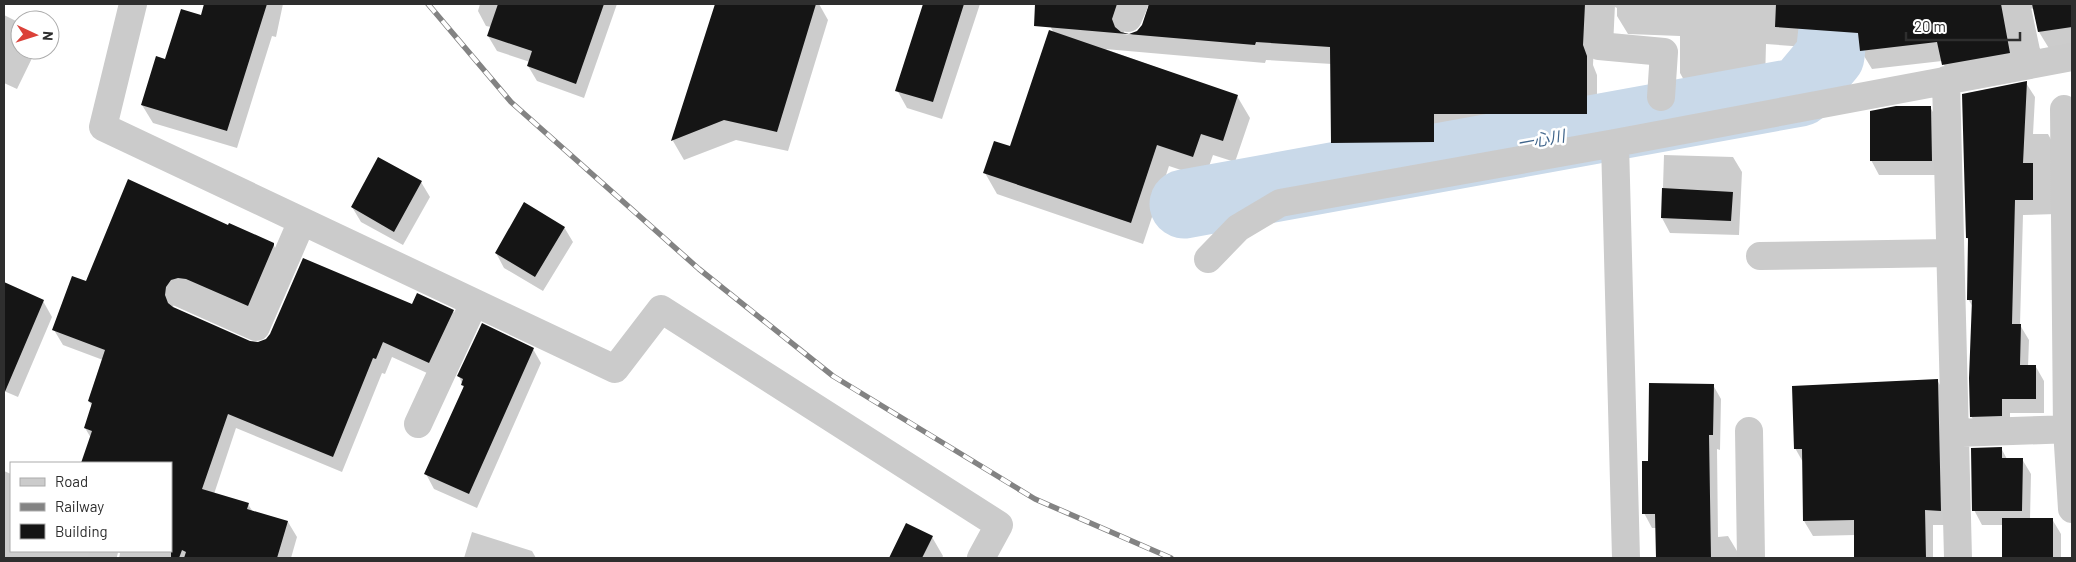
<svg xmlns="http://www.w3.org/2000/svg" width="2076" height="562" font-family="Barlow,'Noto Sans JP',sans-serif">
	<style>
		.shadow { fill: #0003; fill-rule: evenodd }
		.lines { fill: none; stroke-linecap: round; stroke-linejoin: round }
		.river { stroke: #c9d9e9; stroke-width: 69 }
		.building { fill: #151515 }
		.street { stroke: #cbcbcb; stroke-width: 28 }
		.rail-casing { stroke: #838383; stroke-width: 5.5 }
		.rail { stroke: #fff; stroke-width: 4; stroke-dasharray: 11; stroke-linecap: butt }
		.labels { text-anchor: middle; dominant-baseline: central; stroke-width: 5; stroke-linejoin: round; paint-order: stroke }
		.water-label { font-size: 16px; font-style: italic; fill: #40658b; stroke: #fff }
	</style>
	<rect width="100%" height="100%" fill="#fff"/>
	<path class="shadow" d="M205 4H283L276 37 272 36 237 148 153 123 142 105 165 61 202 17Z
		M480 4H617L584 98 537 81 528 66 530 62 497 51 488 36 491 27 486 26 478 11Z
		M716 4H819L828 20 788 151 736 140 684 160 673 141Z
		M925 4H980L942 119 907 108 897 90Z
		M1059 4H2072V47L2050 50 2039 32 2034 9 2023 7 2020 71 1953 83 1942 61 1872 69 1861 51 1766 44 1765 82 1690 91 1680 73V36L1628 34 1617 16V8L1613 6 1595 22 1593 65 1597 75V132H1444V160L1343 161 1332 142V64L1266 60 1265 63 1105 49 1237 96 1250 118 1235 162 1213 155 1205 178 1169 166 1143 244 997 194 985 173 1011 148 1054 33 1051 28ZM1144 6 1150 7V10L1139 31 1131 35 1123 34 1134 10Z
		M4 15 20 23V50H36L17 89 4 83Z
		M2026 83 2035 97 2033 134H2048L2056 149 2057 214 2023 215 2020 325 2029 340 2028 367H2036L2044 381V413H2010V430L1980 431 1971 416 1973 307 1968 299 1970 242 1967 238Z
		M1930 107 1939 122 1940 175H1879L1871 160Z
		M1664 155 1733 157 1742 172 1739 235 1670 233 1662 218Z
		M421 182 430 197 403 245 361 222 352 207Z
		M228 227 273 244 283 262 257 321 174 303 173 308 249 342 258 344 412 306 453 311 462 327 438 378 392 357 385 374 382 373 342 472 236 428 214 494 248 504 253 512 288 522 297 537 291 558H119L120 553 110 551 100 558H4V471L11 474V551H171V463H83L91 438 85 428 92 407 89 401 103 360 63 345 54 330 86 283Z
		M564 227 573 242 543 291 504 268 496 253Z
		M4 283 43 301 52 317 18 397 4 391Z
		M533 349 541 363 477 508 434 489 426 474 464 389 459 376Z
		M1937 380 1946 395 1949 525H1933V558H1856L1855 535 1813 536 1804 521V464L1795 448Z
		M1713 385 1721 399 1720 450 1717 449 1718 537 1728 536 1737 551V558H1657L1656 528H1652L1644 513 1650 462Z
		M2001 448 2007 459H2022L2031 474 2030 520 2052 519 2061 534V558H2003V525H1982L1974 510Z
		M906 525 932 537 943 556 942 558H891Z
		M472 532 532 551 536 558H464Z"/>
	<g class="lines">
		<path class="river" d="M1184 204 1800 92 1830 56 1836 4"/>
	</g>
	<path class="building" d="M204 4H267L227 131 141 105 156 56 165 59 181 9 201 15Z
		M498 4H604L576 84 527 66 532 51 487 36Z
		M715 4H816L777 132 724 120 671 141Z
		M923 4H964L933 102 895 91Z
		M1035 4H1117L1112 19 1115 27 1121 32 1129 34 1137 31 1142 25 1149 4H1585L1583 45 1587 56V114H1434V142L1331 143 1330 47 1256 42 1255 45 1034 26Z
		M1776 4H2001L2010 53 1942 65 1937 42 1860 51 1858 33 1775 27Z
		M2032 4H2072V27L2038 32Z
		M1049 30 1238 95 1223 141 1201 134 1193 157 1157 145 1131 223 983 173 994 141 1010 146Z
		M2027 81 2023 163H2033V200H2015L2012 324H2021L2020 365H2036V399H2002V416L1970 417 1969 378 1972 300H1967L1968 238H1966L1962 94Z
		M1896 106H1931L1932 161H1870V111Z
		M378 157 422 181 394 232 351 207Z
		M128 179 228 225 229 223 274 243V245L248 306 186 279 178 278 171 280 166 287 165 295 168 303 173 307 250 341 258 342 266 339 270 334 303 258 412 304 417 293 454 310 429 363 383 342 376 359 373 358 333 457 228 414 202 489 249 503 247 509 288 521 277 558H184L186 552 182 550 179 558H171V463H81L92 431 84 428 92 403 88 401 105 350 52 330 72 276 86 281Z
		M1662 188 1733 192 1731 221 1661 218Z
		M524 202 565 227 535 277 495 253Z
		M4 282 44 300 4 394Z
		M482 323 534 348 469 494 424 474 464 386 461 385 463 379 457 376Z
		M1938 379 1941 511 1925 510 1926 558H1854V520L1803 521 1802 449H1794L1792 386Z
		M1649 383 1714 384 1713 435H1709L1711 558H1656L1655 514H1642V461H1648Z
		M2002 447V458H2023L2022 511H1972L1971 448Z
		M2002 518H2053V558H2002Z
		M906 523 933 536 922 558H889Z"/>
	<g class="lines">
		<path class="street" d="M133 4 103 127 615 369 661 309 999 525 981 558
			M1601 4 1599 46 1664 52 1661 97
			M2016 4 2029 65
			M1128 18 1134 4
			M1946 80 1958 558
			M2064 109 2067 429 2072 509
			M1615 143 1626 558
			M1760 256 1950 253
			M1208 259 1238 228 1280 203 1615 143 2072 57
			M180 293 256 327 302 221
			M418 424 474 303
			M1749 431 1751 558
			M1955 433 2072 429
			M102 558 104 551"/>
		<g class="rail-casing">
			<path id="rail" d="M428 4 511 102 699 269 833 376 1035 499 1171 558"/>
		</g>
		<use href="#rail" class="rail"/>
	</g>
	<g class="labels">
		<g class="water-label">
			<text transform="translate(1541 139) rotate(-10)">一心川</text>
		</g>
	</g>
	<rect width="2076" height="562" fill="none" stroke="#2e2e2e" stroke-width="10"/>
	<rect x="10" y="462" width="162" height="90" fill="#ffffff" stroke="#ababab"/>
	<rect x="20" y="478" width="25" height="8" fill="#cbcbcb" stroke="#ababab"/>
	<text x="55" y="487" font-size="15" fill="#2e2e2e">Road</text>
	<rect x="20" y="503" width="25" height="8" fill="#838383" stroke="#ababab"/>
	<text x="55" y="512" font-size="15" fill="#2e2e2e">Railway</text>
	<rect x="20" y="524" width="25" height="15" fill="#151515" stroke="#ababab"/>
	<text x="55" y="537" font-size="15" fill="#2e2e2e">Building</text>
	<g transform="translate(35 35) rotate(94)"><circle r="24" fill="#ffffff" stroke="#ababab"/>
	<path d="M0-4L9 19L0 12L-9 19Z" fill="#db4139"/>
	<text y="-8" font-size="14" font-weight="bold" text-anchor="middle" fill="#2e2e2e">N</text>
	</g>
	<path d="M1906 32v8h114v-8" fill="none" stroke="#2e2e2e" stroke-width="2.5"/>
	<text x="1914" y="32" font-size="15" fill="#2e2e2e" stroke="#ffffff" stroke-width="4" paint-order="stroke">20 m</text>
</svg>
